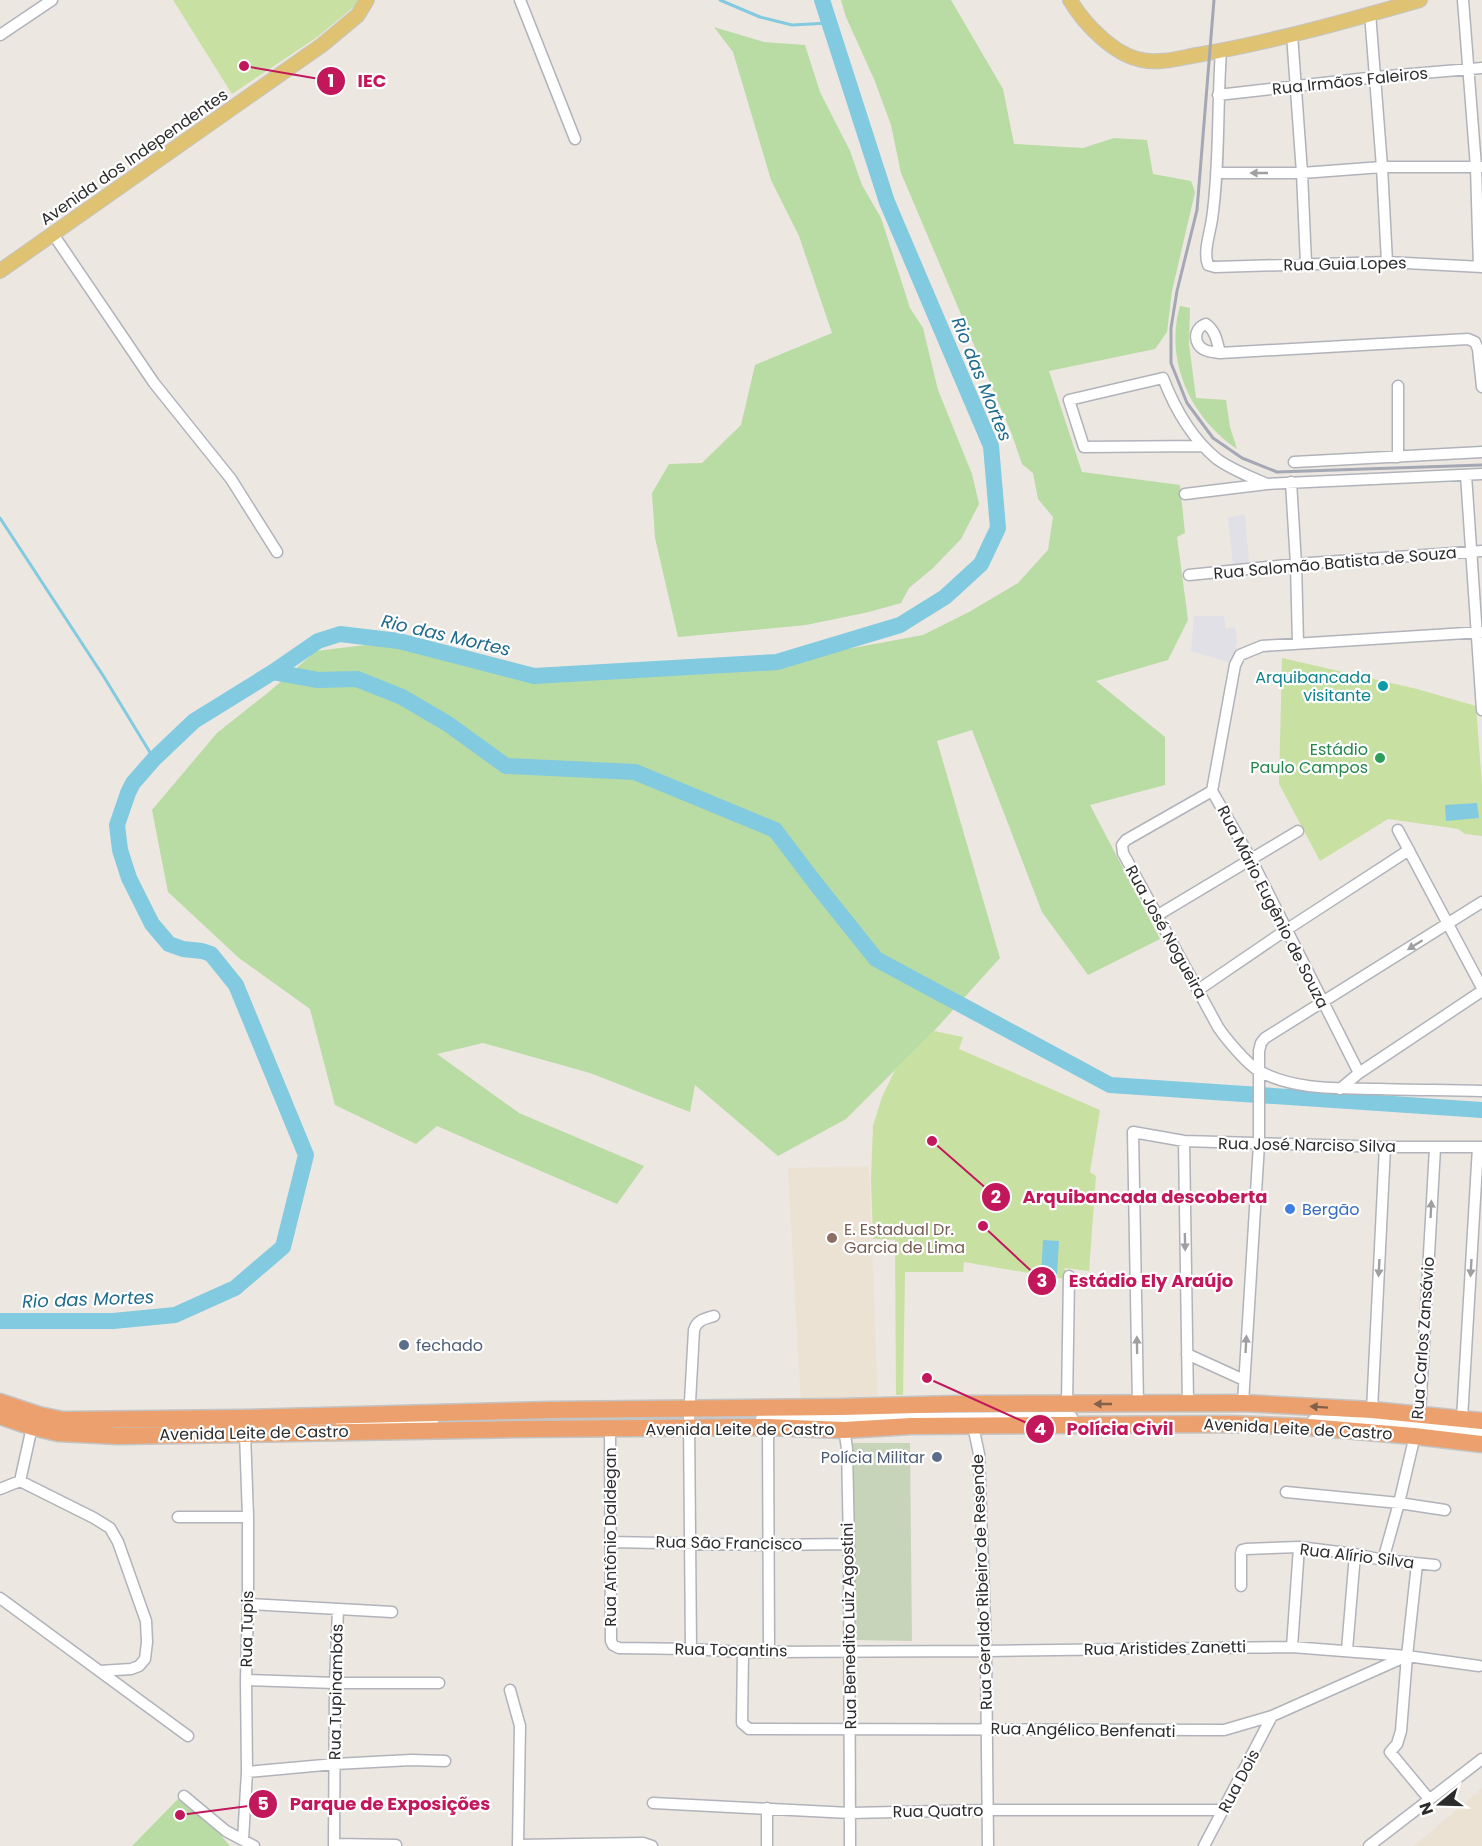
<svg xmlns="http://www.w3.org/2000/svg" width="1482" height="1846" font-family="Poppins,sans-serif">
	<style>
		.industrial { fill: #e1e0e6 }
		.education { fill: #ebe2d3 }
		.green { fill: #b9dba4 }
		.cemetery { fill: #c7d4ba }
		.pitch { fill: #c8e1a2 }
		.water { fill: #81cae0 }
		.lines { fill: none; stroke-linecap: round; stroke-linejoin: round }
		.stream { stroke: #81cae0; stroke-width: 3 }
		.river { stroke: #81cae0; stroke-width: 16 }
		.minor-casing { stroke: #b1b3bb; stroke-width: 13 }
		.major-casing { stroke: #c4c4c4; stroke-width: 16 }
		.highway-casing { stroke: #c4c4c4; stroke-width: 19 }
		.minor { stroke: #fff; stroke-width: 10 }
		.major { stroke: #e0c372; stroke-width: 14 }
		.highway { stroke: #eba06d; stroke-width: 16 }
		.rail { stroke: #a4a7b4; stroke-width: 3 }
		.oneway { fill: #a0a0a0 }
		.oneway2 { fill: #826049 }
		.culture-dot { fill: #0f9aa8; stroke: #fff; stroke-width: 2 }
		.leisure-dot { fill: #2e9e5b; stroke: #fff; stroke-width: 2 }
		.shop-dot { fill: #3f7fe0; stroke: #fff; stroke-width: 2 }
		.education-dot { fill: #8d6e63; stroke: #fff; stroke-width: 2 }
		.service-dot { fill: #5c6f8a; stroke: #fff; stroke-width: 2 }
		.labels { text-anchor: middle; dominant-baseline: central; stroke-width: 4.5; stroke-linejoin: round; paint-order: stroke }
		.street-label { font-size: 16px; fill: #2c2c2c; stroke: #fff }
		.culture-label { font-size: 16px; fill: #0d838f; stroke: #fff; text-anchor: end }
		.leisure-label { font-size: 16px; fill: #27864d; stroke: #fff; text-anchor: end }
		.shop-label { font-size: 16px; fill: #366cbe; stroke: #fff; text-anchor: start }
		.education-label { font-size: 16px; fill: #785e54; stroke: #fff; text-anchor: start }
		.service-label { font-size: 16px; fill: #4e5e75; stroke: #fff; text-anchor: start }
		.water-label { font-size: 18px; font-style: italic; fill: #1f6b8e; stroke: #fff }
		.leader { fill: none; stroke: #c2185b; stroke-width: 2 }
		.callout-dot { fill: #c2185b; stroke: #fff; stroke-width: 2 }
		.mark-label { font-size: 18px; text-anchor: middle; font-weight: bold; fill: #fff }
		.callout-label { font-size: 18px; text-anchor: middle; font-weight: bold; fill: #c2185b; stroke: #fff; stroke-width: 4.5; stroke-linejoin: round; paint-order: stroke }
	</style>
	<rect width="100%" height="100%" fill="#ece7e1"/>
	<path class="industrial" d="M1245 515 1249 562 1233 564 1228 517Z
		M1194 616H1224L1226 629 1235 627 1237 641 1232 663 1191 651Z"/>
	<path class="education" d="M869 1166 878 1404 801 1405 788 1168Z
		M1482 1788V1846H1414Z"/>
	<path class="green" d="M841 0H951L1003 89 1014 144 1083 148 1114 138 1147 140 1153 174 1191 181 1195 192 1172 291 1167 332 1155 349 1049 371 1082 472 1180 485 1185 533 1177 537 1188 620 1168 660 1096 681 1165 737V785L1090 805 1160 939 1088 975 1042 912 972 730 937 741 1000 958 934 1031 846 1119 778 1156 695 1085 690 1112 590 1073 483 1043 437 1054 519 1113 644 1166 617 1204 437 1126 416 1144 335 1105 310 1009 239 958 168 892 152 810 217 733 270 691 316 651 399 641 534 676 777 662 923 635 969 612 1018 583 1048 550 1053 517 1038 499 1033 473 1022 464 1011 432 901 173 891 125 874 79 846 17Z
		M714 27 764 42 805 45 820 92 850 151 862 185 881 218 910 308 923 328 938 390 972 474 979 504 961 539 933 568 909 588 901 603 869 612 806 625 678 637 655 538 652 493 669 464 702 463 741 425 755 365 832 333 799 236 771 180 733 52Z
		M1180 306 1190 308 1189 344 1196 398 1226 400 1230 427 1237 449C1191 418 1164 361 1180 306Z
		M178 1799 217 1831 230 1846H132Z"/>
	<path class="cemetery" d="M853 1443H910L912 1641 855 1640Z"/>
	<path class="pitch" d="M173 0H358L355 6 316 38 232 94Z
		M1282 658 1417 689 1476 706 1482 785V836L1465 834 1458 829 1438 826 1388 819 1320 861 1279 784Z
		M934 1031 963 1037 959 1049 1100 1110 1090 1172 1096 1176 1089 1271 1065 1268 1064 1279 964 1262 963 1272H905L903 1395H896L895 1240 873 1239 871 1179 873 1126 882 1097 896 1068Z"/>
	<path class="water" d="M1477 803 1479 818 1446 821 1445 805Z
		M1043 1240 1059 1241 1057 1275 1041 1274Z"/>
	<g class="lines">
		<path class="stream" d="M720 0 760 17 792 25 829 23
			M0 518 104 677 154 759"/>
		<path class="river" d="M273 672 318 680 357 679 402 697 448 724 506 766 635 772 775 830 816 884 876 959 1110 1085 1482 1110
			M0 1321H113L175 1315 235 1288 283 1247 306 1155 236 985 211 954 202 951 183 949 169 944 152 924 129 878 120 850 117 825 128 793 133 783 154 759 194 721 273 672 318 641 340 634 399 641 534 676 777 662 900 625 945 597 981 564 998 528 991 446 887 202 822 0"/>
		<g class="minor-casing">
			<path id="minor" d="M520 0 575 139
				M1463 0 1476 167 1479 267
				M1370 13 1382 167 1387 262
				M1292 34 1302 173 1306 263
				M0 35 52 0
				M1221 51C1217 106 1220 164 1212 219 1210 233 1203 252 1208 265L1215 267 1387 262 1482 267
				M1218 95 1376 77 1482 68
				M1216 173H1302L1382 167H1482
				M53 234 154 383 231 479 277 552
				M1220 353C1217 342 1216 331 1206 324 1193 328 1193 345 1205 350 1209 352 1215 352 1220 353L1468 339 1475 342 1478 349 1482 387
				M1398 386V457
				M1203 446 1084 447 1069 400 1163 378C1175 409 1191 438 1217 459 1232 470 1251 477 1267 484L1482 474
				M1294 462 1482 452
				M1466 475 1482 710
				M1291 482 1296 564 1298 643
				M1185 494 1267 484
				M1189 575 1296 564 1482 551
				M1212 791 1126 840 1122 845 1123 853 1218 1027C1226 1039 1247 1064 1259 1071 1296 1091 1340 1088 1381 1089 1414 1090 1448 1090 1482 1091
				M1398 830 1482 988
				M1158 915 1298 831
				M1198 990 1286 930 1409 850
				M1359 1073 1251 859 1212 791 1235 665 1240 655 1262 646 1482 632
				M1340 1089 1359 1073 1482 991
				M1184 1141 1188 1403
				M1187 1354 1244 1380
				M1243 1403 1259 1144V1051L1261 1043 1265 1038 1482 902
				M1067 1404 1069 1276
				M1138 1404 1133 1132 1184 1141 1385 1147H1482
				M1372 1410 1385 1147
				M761 1419 1072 1417
				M1462 1419 1478 1147
				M1313 1420 1417 1424 1482 1432
				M972 1421 979 1454 986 1651 988 1846
				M341 1423 433 1422
				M768 1423 769 1651
				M844 1427 847 1449 849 1544 850 1846
				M610 1429 611 1641 613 1645 619 1648 691 1649 743 1652 986 1651 1292 1647 1407 1656 1479 1666
				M20 1481 32 1427
				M0 1489 20 1481 94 1518 110 1528 118 1542 146 1621 147 1642 145 1659 139 1666 131 1669 100 1671
				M1286 1492 1399 1503 1445 1510
				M178 1517H248
				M610 1542 768 1545 849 1544
				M1383 1560 1399 1503 1420 1414 1435 1148
				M1417 1564 1407 1656 1401 1731 1397 1744 1390 1752 1429 1799
				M1241 1586V1554L1242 1550 1246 1549 1299 1547 1355 1554 1383 1560 1435 1565
				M0 1598 188 1736
				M248 1604 392 1612
				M1292 1647 1299 1547
				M691 1649 689 1420 694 1330C697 1320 704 1319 714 1316
				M1347 1650 1355 1554
				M743 1652 742 1723 749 1729 1224 1730 1272 1716 1407 1656
				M246 1680 335 1683H439
				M510 1690 520 1726 518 1846
				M247 1772 335 1764 411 1760 445 1761
				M184 1796 226 1831 254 1846
				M653 1803 850 1813 987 1810H1224
				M243 1840 247 1772 246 1680 248 1604V1517L245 1433 244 1429
				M334 1844 396 1845
				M518 1845 643 1843 652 1846
				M334 1846 335 1683 338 1610
				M767 1846V1808
				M1204 1846 1272 1716
				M1369 1846 1482 1759"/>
		</g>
		<g class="major-casing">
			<path id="major" d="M1070 0C1084 24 1114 55 1142 60 1159 64 1180 58 1197 55 1272 42 1347 21 1420 0
				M0 271 322 45 358 15 367 0"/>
		</g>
		<g class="highway-casing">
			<path id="highway" d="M0 1402 39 1415 63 1420 242 1418 551 1410 841 1407 955 1404 1243 1403 1372 1410 1482 1421
				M0 1416 32 1427 58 1433 118 1436 528 1429 768 1427 844 1430 911 1426 1229 1424 1309 1427 1414 1436 1482 1444"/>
		</g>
		<use href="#minor" class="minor"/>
		<use href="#major" class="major"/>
		<use href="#highway" class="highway"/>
		<path class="rail" d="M1214 0 1197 210 1177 291 1171 328V363L1187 403 1213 438 1242 458 1277 472 1482 465"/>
	</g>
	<defs><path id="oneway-solid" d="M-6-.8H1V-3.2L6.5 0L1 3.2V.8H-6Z" transform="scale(1.5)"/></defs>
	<g class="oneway">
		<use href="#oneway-solid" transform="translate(1259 173) rotate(180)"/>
		<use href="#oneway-solid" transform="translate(1415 945) rotate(148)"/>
		<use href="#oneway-solid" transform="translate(1431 1209) rotate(-87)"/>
		<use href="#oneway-solid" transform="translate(1185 1242) rotate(89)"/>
		<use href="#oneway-solid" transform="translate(1379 1268) rotate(93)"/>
		<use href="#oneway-solid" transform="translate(1471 1268) rotate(93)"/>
		<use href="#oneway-solid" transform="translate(1246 1344) rotate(-87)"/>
		<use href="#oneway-solid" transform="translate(1137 1345) rotate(-91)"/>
	</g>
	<g class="oneway2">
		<use href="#oneway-solid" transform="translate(1103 1404) rotate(180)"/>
		<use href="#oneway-solid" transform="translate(1319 1407) rotate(-176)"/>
	</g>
	<circle class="culture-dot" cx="1383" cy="686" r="6"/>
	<circle class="leisure-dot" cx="1380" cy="758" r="6"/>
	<circle class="shop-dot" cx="1290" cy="1209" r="6"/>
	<circle class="education-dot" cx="832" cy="1238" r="6"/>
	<g class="service-dot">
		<circle cx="404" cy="1345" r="6"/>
		<circle cx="937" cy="1457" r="6"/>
	</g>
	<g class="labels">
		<g class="street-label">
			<text transform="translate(1350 81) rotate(-6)">Rua Irmãos Faleiros</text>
			<text transform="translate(134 157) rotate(-35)">Avenida dos Independentes</text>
			<text transform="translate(1345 264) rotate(-1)">Rua Guia Lopes</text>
			<text transform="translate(1335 563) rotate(-5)">Rua Salomão Batista de Souza</text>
			<text transform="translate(1273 907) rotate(63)">Rua Mário Eugênio de Souza</text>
			<text transform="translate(1166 932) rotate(61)">Rua José Nogueira</text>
			<text transform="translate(1307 1145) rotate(1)">Rua José Narciso Silva</text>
			<text transform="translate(1423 1338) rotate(-86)">Rua Carlos Zansávio</text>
			<text x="740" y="1429">Avenida Leite de Castro</text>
			<text transform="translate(1298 1429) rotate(3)">Avenida Leite de Castro</text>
			<text transform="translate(254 1433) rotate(-1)">Avenida Leite de Castro</text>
			<text transform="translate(610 1537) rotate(-90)">Rua Antônio Daldegan</text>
			<text transform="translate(729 1543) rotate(1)">Rua São Francisco</text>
			<text transform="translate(1357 1556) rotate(7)">Rua Alírio Silva</text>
			<text transform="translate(982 1582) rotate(-92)">Rua Geraldo Ribeiro de Resende</text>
			<text transform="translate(849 1626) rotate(-91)">Rua Benedito Luiz Agostini</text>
			<text transform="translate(247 1629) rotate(-89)">Rua Tupis</text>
			<text transform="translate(1165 1648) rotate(-1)">Rua Aristides Zanetti</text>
			<text transform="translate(731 1650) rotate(1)">Rua Tocantins</text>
			<text transform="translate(336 1692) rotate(-89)">Rua Tupinambás</text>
			<text transform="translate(1083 1730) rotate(1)">Rua Angélico Benfenati</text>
			<text transform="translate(1239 1781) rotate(-62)">Rua Dois</text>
			<text transform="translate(938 1811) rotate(-1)">Rua Quatro</text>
		</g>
		<g class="culture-label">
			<text x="1371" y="677">Arquibancada<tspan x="1371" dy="18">visitante</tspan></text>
		</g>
		<g class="leisure-label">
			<text x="1368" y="749">Estádio<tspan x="1368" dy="18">Paulo Campos</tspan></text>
		</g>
		<g class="shop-label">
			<text x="1302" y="1209">Bergão</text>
		</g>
		<g class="education-label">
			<text x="844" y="1229">E. Estadual Dr.<tspan x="844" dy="18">Garcia de Lima</tspan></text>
		</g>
		<g class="service-label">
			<text x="416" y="1345">fechado</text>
			<text x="925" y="1457" text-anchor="end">Polícia Militar</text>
		</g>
		<g class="water-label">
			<text transform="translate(982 379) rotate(68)">Rio das Mortes</text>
			<text transform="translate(446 635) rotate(13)">Rio das Mortes</text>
			<text transform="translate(88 1299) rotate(-2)">Rio das Mortes</text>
		</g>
	</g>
	<path class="leader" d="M244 66L331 81M932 1141L996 1197M983 1226L1042 1281M927 1378L1040 1429M180 1815L263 1804"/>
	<g class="callout-dot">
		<circle cx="244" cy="66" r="6"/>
		<circle cx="932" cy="1141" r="6"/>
		<circle cx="983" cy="1226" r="6"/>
		<circle cx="927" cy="1378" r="6"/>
		<circle cx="180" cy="1815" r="6"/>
		<circle cx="331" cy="81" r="15"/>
		<circle cx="996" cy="1197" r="15"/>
		<circle cx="1042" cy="1281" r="15"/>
		<circle cx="1040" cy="1429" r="15"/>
		<circle cx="263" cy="1804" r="15"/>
	</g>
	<g class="mark-label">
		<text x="331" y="87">1</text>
		<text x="996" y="1203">2</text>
		<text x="1042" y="1287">3</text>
		<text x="1040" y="1435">4</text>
		<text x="263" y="1810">5</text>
	</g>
	<g class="callout-label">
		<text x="372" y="87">IEC</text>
		<text x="1145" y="1203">Arquibancada descoberta</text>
		<text x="1151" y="1287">Estádio Ely Araújo</text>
		<text x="1120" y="1435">Polícia Civil</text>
		<text x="390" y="1810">Parque de Exposições</text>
	</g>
	<g transform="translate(1440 1804) rotate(251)" stroke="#ffffff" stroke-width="4.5" paint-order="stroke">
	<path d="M0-4.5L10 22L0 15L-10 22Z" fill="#2c2c2c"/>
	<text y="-9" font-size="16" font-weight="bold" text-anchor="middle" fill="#2c2c2c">N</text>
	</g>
</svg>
